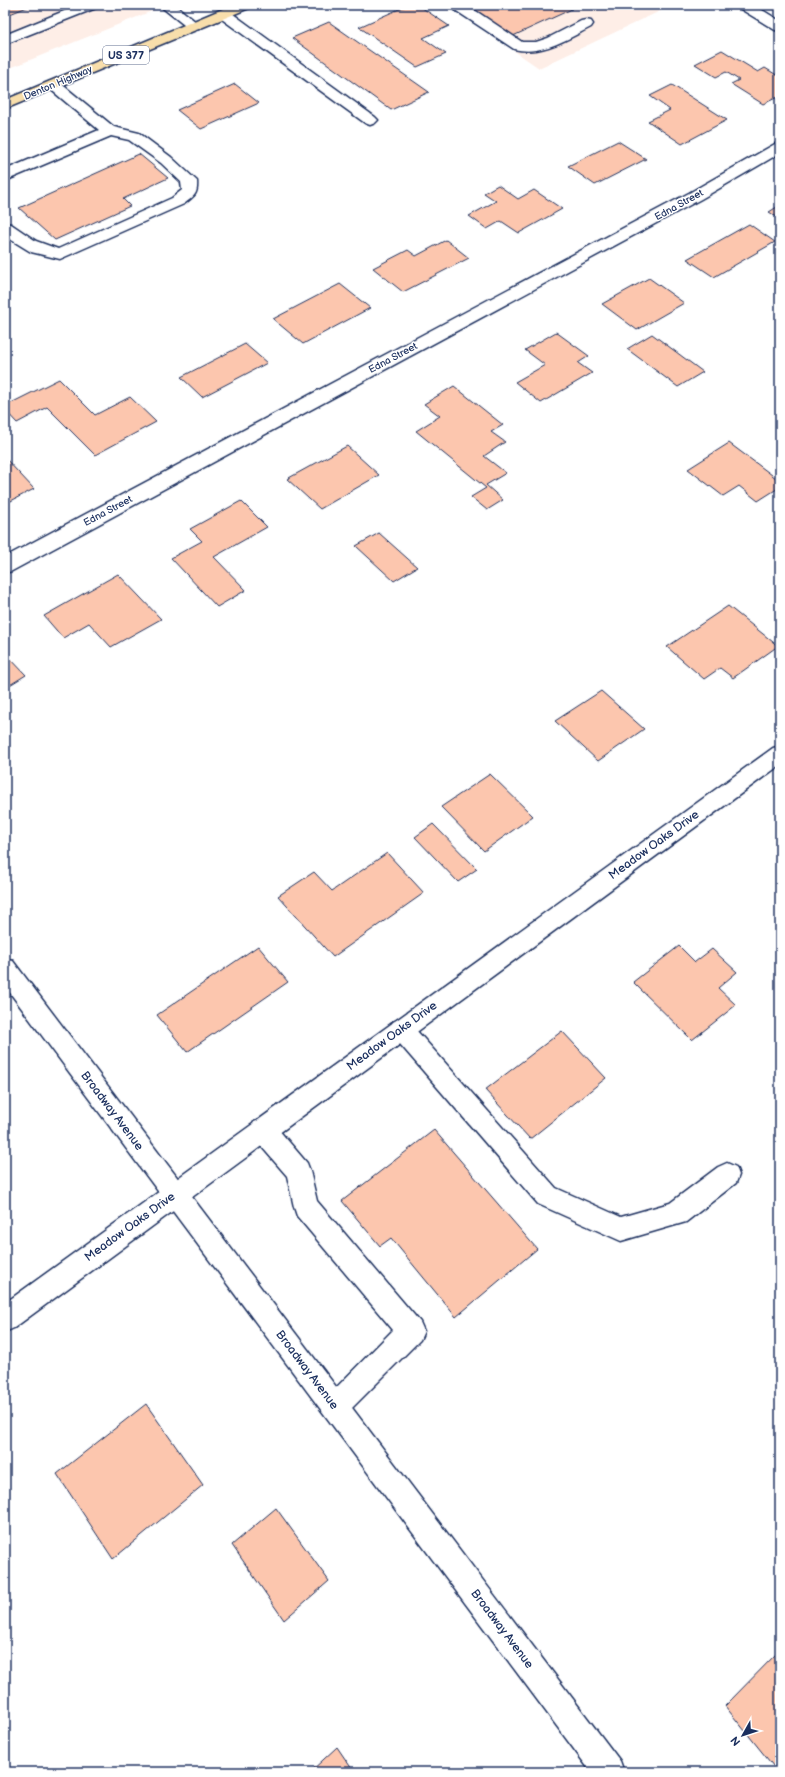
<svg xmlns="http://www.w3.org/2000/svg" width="785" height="1777" font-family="'Balsamiq Sans',sans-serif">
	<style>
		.built { fill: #feeee7 }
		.building { fill: #fcc6ae; stroke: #1b2f5e }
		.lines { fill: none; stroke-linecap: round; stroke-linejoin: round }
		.service-casing { stroke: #1b2f5e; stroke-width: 3 }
		.minor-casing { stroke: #1b2f5e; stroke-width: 3 }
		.secondary-casing { stroke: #1b2f5e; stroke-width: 3 }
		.primary-casing { stroke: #1b2f5e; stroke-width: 3 }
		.service { fill: #fff; fill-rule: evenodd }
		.minor { fill: #fff; fill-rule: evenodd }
		.secondary { fill: #fff; fill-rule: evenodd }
		.primary { fill: #f8deab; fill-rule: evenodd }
		.labels { text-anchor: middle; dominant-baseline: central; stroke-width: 3; stroke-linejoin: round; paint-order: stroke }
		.far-street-label { font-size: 10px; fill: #1b2f5e; stroke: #fff }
		.shield { fill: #fff; stroke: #5f6d8e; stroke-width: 1 }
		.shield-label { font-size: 11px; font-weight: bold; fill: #1b2f5e }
		.street-label { font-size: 12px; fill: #1b2f5e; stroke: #fff }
	</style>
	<rect width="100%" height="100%" fill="#fff"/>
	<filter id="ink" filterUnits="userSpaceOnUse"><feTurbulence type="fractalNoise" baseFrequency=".025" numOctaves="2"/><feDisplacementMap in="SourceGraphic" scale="8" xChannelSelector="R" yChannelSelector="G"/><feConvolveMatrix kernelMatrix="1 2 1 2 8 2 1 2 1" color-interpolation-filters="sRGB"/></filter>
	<g filter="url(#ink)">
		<path class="built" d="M5 5H167L5 70Z
			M447 5H673L539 68Z"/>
		<path class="building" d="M5 5H32L5 16Z
			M408 5H418L449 26 423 38 446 54 417 67 359 27Z
			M466 5H566L572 9 513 36Z
			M329 22 429 92 391 110 292 38Z
			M722 50 758 72 765 68 780 77V96L763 104 731 84 739 80 726 72 716 77 695 64Z
			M235 84 259 103 201 129 177 110Z
			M672 85 727 120 682 144 648 121 670 110 650 96Z
			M618 141 646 159 595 185 568 166Z
			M139 154 168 178 123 199 130 206 55 240 19 208Z
			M498 185 518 199 534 190 562 209 519 233 501 221 487 229 469 216 496 201 484 193Z
			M780 205V219L769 212Z
			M749 224 775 242 714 277 687 259Z
			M446 240 469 258 403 292 373 268 408 250 416 256Z
			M649 278 684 303 637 330 602 304Z
			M340 284 370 308 303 344 273 319Z
			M556 332 589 356 578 363 592 373 541 403 515 382 545 365 525 350Z
			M652 334 703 372 678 387 627 349Z
			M245 344 267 363 202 397 181 377Z
			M59 379 95 415 130 397 156 422 95 455 47 407 17 423 5 410V406Z
			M454 386 503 425 491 432 505 442 484 456 506 473 486 485 503 500 487 510 471 497 486 488 416 431 440 416 424 404Z
			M729 443 780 481V487L758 501 739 486 723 496 688 469Z
			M347 446 379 475 320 509 287 479Z
			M5 458 34 489 5 504Z
			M241 501 267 527 214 557 246 590 217 607 171 558 202 541 190 529Z
			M379 533 417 567 394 581 356 546Z
			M118 574 161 619 111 647 89 623 63 638 44 616Z
			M728 606 778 646 733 678 720 668 704 679 667 647Z
			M7 655 26 675 5 688V657Z
			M601 691 644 729 598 761 555 721Z
			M490 774 533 816 484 851 441 807Z
			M433 824 477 869 458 882 415 837Z
			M387 853 424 893 333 957 278 896 314 872 332 891Z
			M258 946 288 982 187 1052 157 1015Z
			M679 946 695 962 712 949 737 972 718 988 736 1005 692 1040 633 982Z
			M562 1031 606 1078 530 1139 485 1090Z
			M434 1130 537 1249 456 1317 391 1238 380 1246 342 1201Z
			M146 1404 203 1485 113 1559 57 1474Z
			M276 1508 329 1581 284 1620 232 1545Z
			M780 1650V1772H778L725 1706Z
			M337 1747 354 1772H310Z"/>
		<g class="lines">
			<g class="service-casing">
				<path id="service" d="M79 5H98L96 8 5 44V35Z
					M159 5H175L201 26 199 29 194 30 189 29Z
					M450 5H467L522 42H536L548 38 581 21 586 20 591 21 593 24 591 27C567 39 542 56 514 49L452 8Z
					M224 10 229 11 375 117 378 120 375 123 370 125 365 123 219 17 217 14 219 11Z
					M54 81 59 82 114 127 139 133 171 157 197 181C198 195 194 196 184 204L60 259 31 252 5 236V223L11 224 36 241 58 249 172 198 182 190 181 182 161 163 129 140 111 136 5 181V170L99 130 49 88 47 85 49 82Z
					M401 1018 409 1022 556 1188 621 1217 670 1203 718 1167 727 1163 736 1167 739 1175 736 1183 686 1222 621 1241 538 1204 393 1036 389 1029 393 1022Z
					M263 1119 272 1122 307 1163 310 1171 317 1201 420 1322 424 1331 420 1340 344 1416 335 1420 326 1416 322 1407 326 1398 393 1330 297 1216 294 1207 287 1176 254 1138 251 1130 254 1122Z"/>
			</g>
			<g class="minor-casing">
				<path id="minor" d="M737 5H754L780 21V31L775 30 739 8Z
					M780 142V153L701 199 12 571 5 573V557L689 193 775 144Z
					M780 746V765L14 1328 5 1332V1303L773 748Z"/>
			</g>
			<g class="secondary-casing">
				<path id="secondary" d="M5 958 13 961 620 1761 624 1772H591L5 986Z"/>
			</g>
			<g class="primary-casing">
				<path id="primary" d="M232 5H251L249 8 5 109V100Z"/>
			</g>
			<use href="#service" class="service"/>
			<use href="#minor" class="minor"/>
			<use href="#secondary" class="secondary"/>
			<use href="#primary" class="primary"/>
		</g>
	</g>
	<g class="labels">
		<g class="far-street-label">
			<text transform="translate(58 83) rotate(-23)">Denton Highway</text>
			<text transform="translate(679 205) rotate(-29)">Edna Street</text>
			<text transform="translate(393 358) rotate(-28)">Edna Street</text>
			<text transform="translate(108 511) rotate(-28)">Edna Street</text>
		</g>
		<rect class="shield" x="103" y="46" width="46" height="18" rx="3"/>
		<g class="shield-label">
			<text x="126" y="55">US 377</text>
		</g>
		<g class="street-label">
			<text transform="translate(654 845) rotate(-36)">Meadow Oaks Drive</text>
			<text transform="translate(392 1036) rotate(-36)">Meadow Oaks Drive</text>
			<text transform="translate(112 1111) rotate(53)">Broadway Avenue</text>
			<text transform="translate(130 1227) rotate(-36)">Meadow Oaks Drive</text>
			<text transform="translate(307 1370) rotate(53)">Broadway Avenue</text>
			<text transform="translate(502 1629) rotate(53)">Broadway Avenue</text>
		</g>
	</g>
	<rect width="785" height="1777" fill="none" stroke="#fff" stroke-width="20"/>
	<rect x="10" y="10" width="765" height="1757" fill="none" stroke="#1b2f5e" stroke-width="1.5" filter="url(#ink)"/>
	<g transform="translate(743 1735) rotate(231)" stroke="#ffffff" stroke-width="3" paint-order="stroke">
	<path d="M0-3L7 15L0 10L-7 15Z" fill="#1b2f5e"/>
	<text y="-6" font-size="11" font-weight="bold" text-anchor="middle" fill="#1b2f5e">N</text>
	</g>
</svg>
